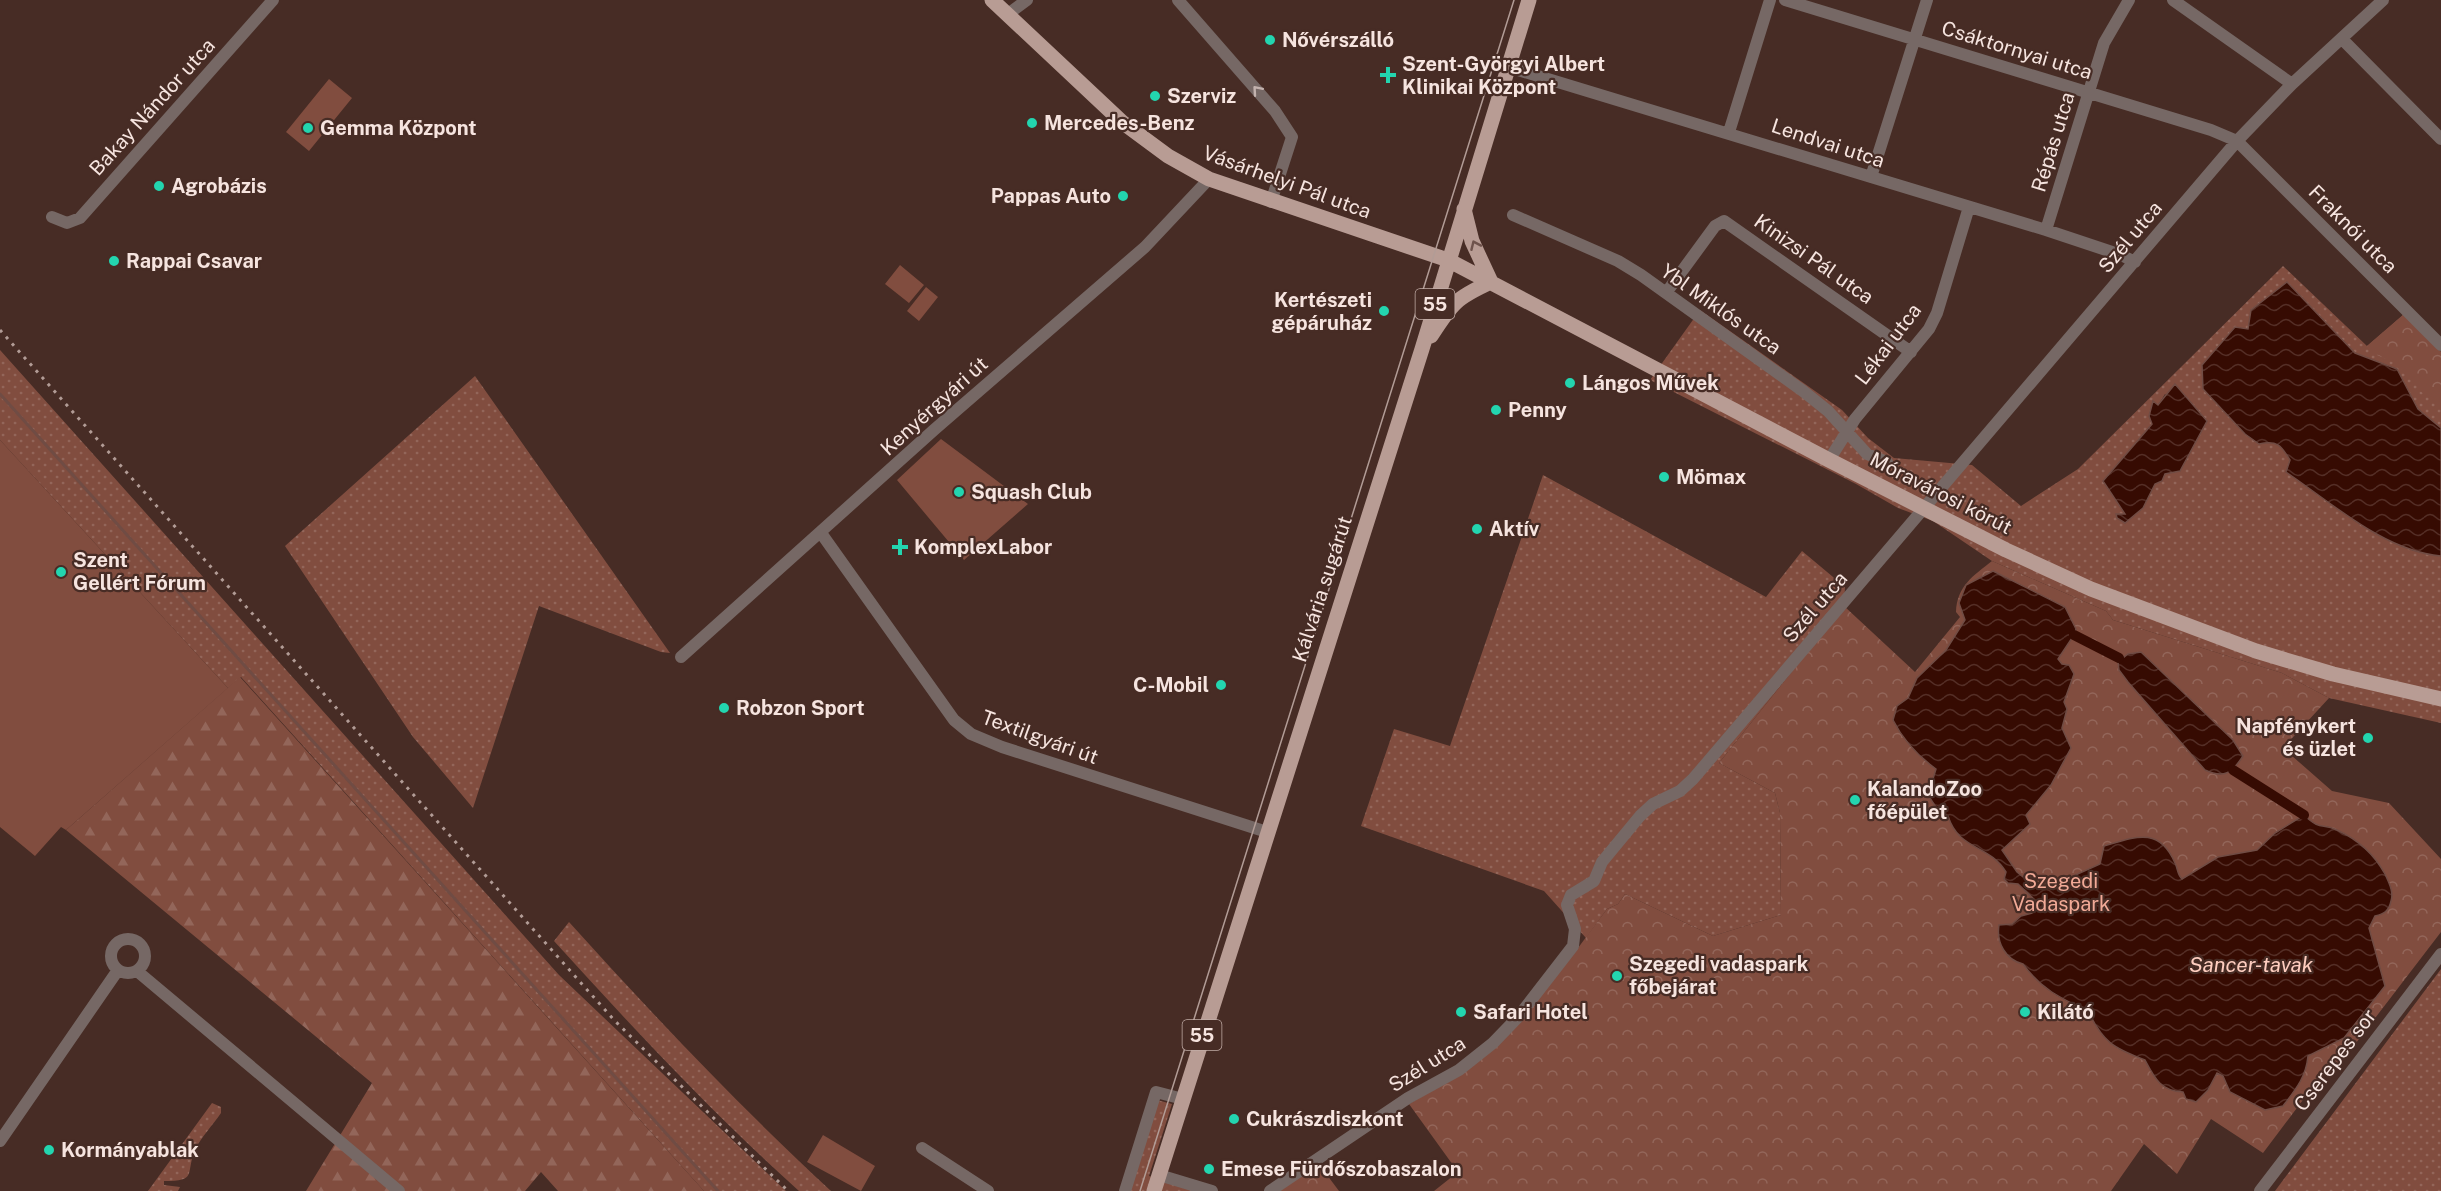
<svg xmlns="http://www.w3.org/2000/svg" width="2441" height="1191" font-family="'Public Sans',sans-serif">
	<style>
		.grass { fill: url(#grass-dots); fill-rule: evenodd }
		.forest { fill: url(#forest-firs) }
		.park { fill: url(#park-crowns) }
		.garden { fill: #814d3f }
		.water { fill: url(#water-waves); stroke: #704c44; stroke-width: 1.5 }
		.lines { fill: none; stroke-linecap: round; stroke-linejoin: round }
		.stream { stroke: #704c44; stroke-width: 3 }
		.canal { stroke: #360b02; stroke-width: 10 }
		.minor { stroke: #766865; stroke-width: 12 }
		.major { stroke: #b89c94; stroke-width: 15 }
		.tram { stroke: #b29c96; stroke-width: 1.5 }
		.rail { stroke: #b29c96; stroke-width: 3; stroke-dasharray: 3 6; stroke-linecap: butt }
		.oneway { stroke: #c3b2ae }
		.oneway2 { stroke: #6f534c }
		.poi-dot { fill: #23d5af; stroke: #472c25; stroke-width: 2 }
		.labels { text-anchor: middle; dominant-baseline: central; stroke-width: 4.5; stroke-linejoin: round; paint-order: stroke }
		.shield { fill: #472c25; stroke: #c2ada7; stroke-width: 1.5 }
		.shield-label { font-size: 18px; font-weight: bold; fill: #f6e4df }
		.poi-label { font-size: 20px; font-weight: bold; fill: #f6e4df; stroke: #472c25; text-anchor: start }
		.street-label { font-size: 20px; fill: #f6e4df; stroke: #472c25 }
		.park-label { font-size: 20px; fill: #f2aa97; stroke: #472c25 }
		.water-label { font-size: 21px; font-style: italic; fill: #ffcec0; stroke: #472c25 }
	</style>
	<defs>
		<pattern id="grass-dots" width="8" height="8" patternUnits="userSpaceOnUse" patternTransform="scale(1.5)"><rect width="8" height="8" fill="#814d3f"/><path d="M2 2h.1M6 6h.1" fill="none" stroke="#93665a" stroke-width="1.8" stroke-linecap="round"/></pattern>
		<pattern id="forest-firs" width="22" height="20" patternUnits="userSpaceOnUse" patternTransform="scale(1.5)"><rect width="22" height="20" fill="#814d3f"/><path d="M5 1l3.5 6h-7zM16 11l3.5 6h-7z" fill="#93665a"/></pattern>
		<pattern id="park-crowns" width="20" height="18" patternUnits="userSpaceOnUse" patternTransform="scale(1.5)"><rect width="20" height="18" fill="#814d3f"/><path d="M2 6a3 3 0 1 1 6 0M12 15a3 3 0 1 1 6 0" fill="none" stroke="#93665a"/></pattern>
		<pattern id="water-waves" width="16" height="10" patternUnits="userSpaceOnUse" patternTransform="scale(1.5)"><rect width="16" height="10" fill="#360b02"/><path d="M0 5q4-4 8 0t8 0" fill="none" stroke="#542e26"/></pattern>
	</defs>
	<rect width="100%" height="100%" fill="#472c25"/>
	<path class="grass" d="M2283 266 2367 346 2403 315 2441 352V428L2418 409 2397 369 2355 353 2287 282 2203 389 2245 434 2281 445 2290 460 2286 472C2332 503 2384 551 2441 556V723L2329 698 2282 673 2113 620 2106 611 1992 561 1933 521 1898 508 1856 484 1650 380 1700 310 1842 410 1868 438 1894 458 1972 465 2021 506 2078 469ZM2165 394 2207 421 2180 471 2165 474 2162 481 2155 484 2143 508 2117 518 2125 514 2103 481 2152 424 2153 401 2158 405Z
		M0 350 559 975 786 1191H704L241 677 228 688 0 440Z
		M475 376 670 653 661 652 539 606 473 808 413 737 285 546Z
		M1543 475 1766 597 1802 551 1845 587 1844 606 1719 763 1775 793 1780 813 1781 915 1713 936 1625 894 1618 904 1607 909 1586 938 1544 891 1361 826 1394 729 1450 746Z
		M569 922C654 1016 738 1105 831 1191H799C712 1113 632 1027 554 941Z
		M2441 969V1191H2275Z
		M1157 1100 1172 1104 1149 1176 1194 1191H1129Z
		M212 1103 221 1107V1113C213 1125 201 1137 195 1150 185 1174 198 1181 164 1181V1185L180 1187 178 1191H148Z"/>
	<path class="forest" d="M240 677 704 1191H558L541 1172 525 1191H306L372 1083 66 830Z"/>
	<path class="park" d="M2403 315 2441 352V408L2419 390 2406 368 2377 355 2367 346Z
		M1992 561 2106 611 2113 620 2282 673 2329 698 2283 748 2332 791 2389 803 2441 859V932L2333 1073 2321 1076 2263 1153 2211 1119 2177 1174 2144 1144 2111 1191H1434L1458 1172 1409 1104 1461 1073 1578 948 1607 909 1618 904 1625 894 1713 936 1781 915 1780 813 1775 793 1719 763 1844 606 1915 672 1960 617 1956 612C1957 586 1973 576 1992 561Z
		M1318 1163 1339 1191H1276Z"/>
	<path class="garden" d="M329 79 352 98 309 151 286 132Z
		M900 265 924 285 909 303 885 284Z
		M926 287 938 297 919 321 907 311Z
		M941 439 1028 504 964 560 897 480Z
		M0 440 228 688 66 830 61 827 35 856 0 827Z
		M823 1135 875 1166 861 1191 807 1162Z"/>
	<path class="water" d="M2287 282 2355 353 2397 369 2418 409 2441 428V556C2384 551 2332 503 2286 472L2290 460C2281 445 2277 440 2259 444L2245 434 2203 389 2202 365 2235 327 2248 329 2251 310Z
		M2175 384 2207 421 2180 471 2165 474 2162 481 2155 484 2143 508 2125 523 2117 518 2116 514H2125L2103 481 2152 424 2149 416 2153 401 2158 405Z
		M1993 571 2065 607 2076 629 2074 635 2058 659 2062 664 2069 665 2074 674 2064 702 2067 709 2062 728 2071 748 2051 785 2026 815 2030 824 2002 850 2017 872 2038 889 2050 881 2060 882 2100 864 2104 846C2135 837 2159 826 2175 863 2178 869 2177 874 2182 879L2218 857 2257 850 2275 833 2304 815C2322 832 2321 822 2337 830 2359 840 2374 854 2385 874 2389 883 2394 892 2391 901 2389 911 2384 914 2375 916L2369 928 2385 986 2344 1038 2308 1056C2306 1077 2296 1089 2283 1106L2265 1110 2230 1092 2223 1076 2217 1073 2208 1090 2196 1102 2186 1099 2183 1092C2161 1091 2155 1079 2145 1060 2113 1048 2103 1042 2088 1011 2060 998 2041 989 2023 964 2006 960 1996 943 1999 925L2012 924 2021 916 2032 913 2037 902 2018 884 2008 883 2004 879 2006 872C1989 844 1959 851 1948 816L1937 809 1928 795 1936 769C1918 756 1903 740 1893 720L1897 706 1908 698 1917 678 1946 650 1965 620 1959 603 1966 585Z
		M2141 652 2233 740 2243 756C2232 773 2224 779 2205 770L2128 682 2119 670 2118 662 2128 654Z"/>
	<g class="lines">
		<path class="stream" d="M0 394 718 1191"/>
		<path class="canal" d="M2074 635 2119 658
			M2233 770 2304 815"/>
		<path class="minor" d="M1178 0 1275 111 1292 137 1271 202
			M1785 0 2211 130 2237 141 2441 345
			M2173 0 2292 84
			M1008 14 1027 0
			M2342 39 2441 139
			M1508 67 2046 230 2121 255 2135 262
			M1729 132 1770 0
			M1871 177 1927 0
			M1513 215 1618 261 1641 275 1803 391 1828 411 1867 454 1887 462
			M52 217 67 223 80 218 273 0
			M2046 230 2104 43 2129 0
			M1666 293 1715 226 1724 221 1911 352
			M1829 460 1855 419 1929 329 1937 313 1969 207
			M821 533 954 720 971 734 1002 747 1267 832
			M681 657 935 429 1145 247 1209 179
			M111 956a17 17 0 1 1 34 0a17 17 0 1 1-34 0Z
			M137 971 399 1191
			M0 1141 118 970
			M922 1148 988 1191
			M1159 1175 1212 1191
			M1125 1191 1156 1092 1183 1099
			M1270 1191 1408 1098 1459 1070 1493 1043 1518 1017 1573 946 1575 929 1567 905 1571 895 1594 881 1602 862 1640 816 1653 804 1680 791 1693 779 2237 141 2292 84 2383 0
			M2260 1191 2441 954"/>
		<path class="major" d="M992 0 1122 122 1168 156 1209 179 1448 260 1829 460 2006 550 2091 589 2256 651 2333 674 2441 699
			M1464 209 1472 241 1491 282
			M1431 336C1452 303 1456 298 1491 282
			M1154 1191 1422 349 1529 0"/>
		<path class="tram" d="M1140 1191 1514 0"/>
		<path class="rail" d="M0 330 614 1020 788 1191"/>
	</g>
	<defs><path id="oneway-chevron" d="M-2-3.5L2.5 0L-2 3.5" fill="none" stroke-width="1.6" stroke-linecap="round" stroke-linejoin="round" transform="scale(1.5)"/></defs>
	<use class="oneway" href="#oneway-chevron" transform="translate(1257 90) rotate(-131)"/>
	<use class="oneway2" href="#oneway-chevron" transform="translate(1475 245) rotate(-114)"/>
	<g class="poi-dot">
		<circle cx="1270" cy="40" r="6"/>
		<path d="M1385 66h6v6h6v6h-6v6h-6v-6h-6v-6h6z"/>
		<circle cx="1155" cy="96" r="6"/>
		<circle cx="1032" cy="123" r="6"/>
		<circle cx="308" cy="128" r="6"/>
		<circle cx="159" cy="186" r="6"/>
		<circle cx="1123" cy="196" r="6"/>
		<circle cx="114" cy="261" r="6"/>
		<circle cx="1384" cy="311" r="6"/>
		<circle cx="1570" cy="383" r="6"/>
		<circle cx="1496" cy="410" r="6"/>
		<circle cx="1664" cy="477" r="6"/>
		<circle cx="959" cy="492" r="6"/>
		<circle cx="1477" cy="529" r="6"/>
		<path d="M897 538h6v6h6v6h-6v6h-6v-6h-6v-6h6z"/>
		<circle cx="61" cy="572" r="6"/>
		<circle cx="1221" cy="685" r="6"/>
		<circle cx="724" cy="708" r="6"/>
		<circle cx="2368" cy="738" r="6"/>
		<circle cx="1855" cy="800" r="6"/>
		<circle cx="1617" cy="976" r="6"/>
		<circle cx="1461" cy="1012" r="6"/>
		<circle cx="2025" cy="1012" r="6"/>
		<circle cx="1234" cy="1119" r="6"/>
		<circle cx="49" cy="1150" r="6"/>
		<circle cx="1209" cy="1169" r="6"/>
	</g>
	<g class="labels">
		<g class="shield">
			<rect x="1415.5" y="289" width="39" height="30" rx="4.5"/>
			<rect x="1182.5" y="1020" width="39" height="30" rx="4.5"/>
		</g>
		<g class="shield-label">
			<text x="1435" y="304">55</text>
			<text x="1202" y="1035">55</text>
		</g>
		<g class="poi-label">
			<text x="1282" y="40">Nővérszálló</text>
			<text x="1402" y="64">Szent-Györgyi Albert<tspan x="1402" dy="23">Klinikai Központ</tspan></text>
			<text x="1167" y="96">Szerviz</text>
			<text x="1044" y="123">Mercedes-Benz</text>
			<text x="320" y="128">Gemma Központ</text>
			<text x="171" y="186">Agrobázis</text>
			<text x="1111" y="196" text-anchor="end">Pappas Auto</text>
			<text x="126" y="261">Rappai Csavar</text>
			<text x="1372" y="300" text-anchor="end">Kertészeti<tspan x="1372" dy="23">gépáruház</tspan></text>
			<text x="1582" y="383">Lángos Művek</text>
			<text x="1508" y="410">Penny</text>
			<text x="1676" y="477">Mömax</text>
			<text x="971" y="492">Squash Club</text>
			<text x="1489" y="529">Aktív</text>
			<text x="914" y="547">KomplexLabor</text>
			<text x="73" y="560">Szent<tspan x="73" dy="23">Gellért Fórum</tspan></text>
			<text x="1209" y="685" text-anchor="end">C-Mobil</text>
			<text x="736" y="708">Robzon Sport</text>
			<text x="2356" y="726" text-anchor="end">Napfénykert<tspan x="2356" dy="23">és üzlet</tspan></text>
			<text x="1867" y="789">KalandoZoo<tspan x="1867" dy="23">főépület</tspan></text>
			<text x="1629" y="964">Szegedi vadaspark<tspan x="1629" dy="23">főbejárat</tspan></text>
			<text x="1473" y="1012">Safari Hotel</text>
			<text x="2037" y="1012">Kilátó</text>
			<text x="1246" y="1119">Cukrászdiszkont</text>
			<text x="61" y="1150">Kormányablak</text>
			<text x="1221" y="1169">Emese Fürdőszobaszalon</text>
		</g>
		<g class="street-label">
			<text transform="translate(2017 50) rotate(17)">Csáktornyai utca</text>
			<text transform="translate(152 107) rotate(-48)">Bakay Nándor utca</text>
			<text transform="translate(2053 142) rotate(-73)">Répás utca</text>
			<text transform="translate(1828 143) rotate(18)">Lendvai utca</text>
			<text transform="translate(1287 182) rotate(20)">Vásárhelyi Pál utca</text>
			<text transform="translate(2353 229) rotate(45)">Fraknói utca</text>
			<text transform="translate(2130 237) rotate(-50)">Szél utca</text>
			<text transform="translate(1814 259) rotate(35)">Kinizsi Pál utca</text>
			<text transform="translate(1721 309) rotate(35)">Ybl Miklós utca</text>
			<text transform="translate(1888 344) rotate(-53)">Lékai utca</text>
			<text transform="translate(934 406) rotate(-42)">Kenyérgyári út</text>
			<text transform="translate(1941 493) rotate(27)">Móravárosi körút</text>
			<text transform="translate(1322 589) rotate(-72)">Kálvária sugárút</text>
			<text transform="translate(1815 607) rotate(-49)">Szél utca</text>
			<text transform="translate(1040 737) rotate(20)">Textilgyári út</text>
			<text transform="translate(2335 1060) rotate(-53)">Cserepes sor</text>
			<text transform="translate(1427 1064) rotate(-32)">Szél utca</text>
		</g>
		<g class="park-label">
			<text x="2061" y="881">Szegedi<tspan x="2061" dy="23">Vadaspark</tspan></text>
		</g>
		<g class="water-label">
			<text x="2251" y="964">Sancer-tavak</text>
		</g>
	</g>
</svg>
